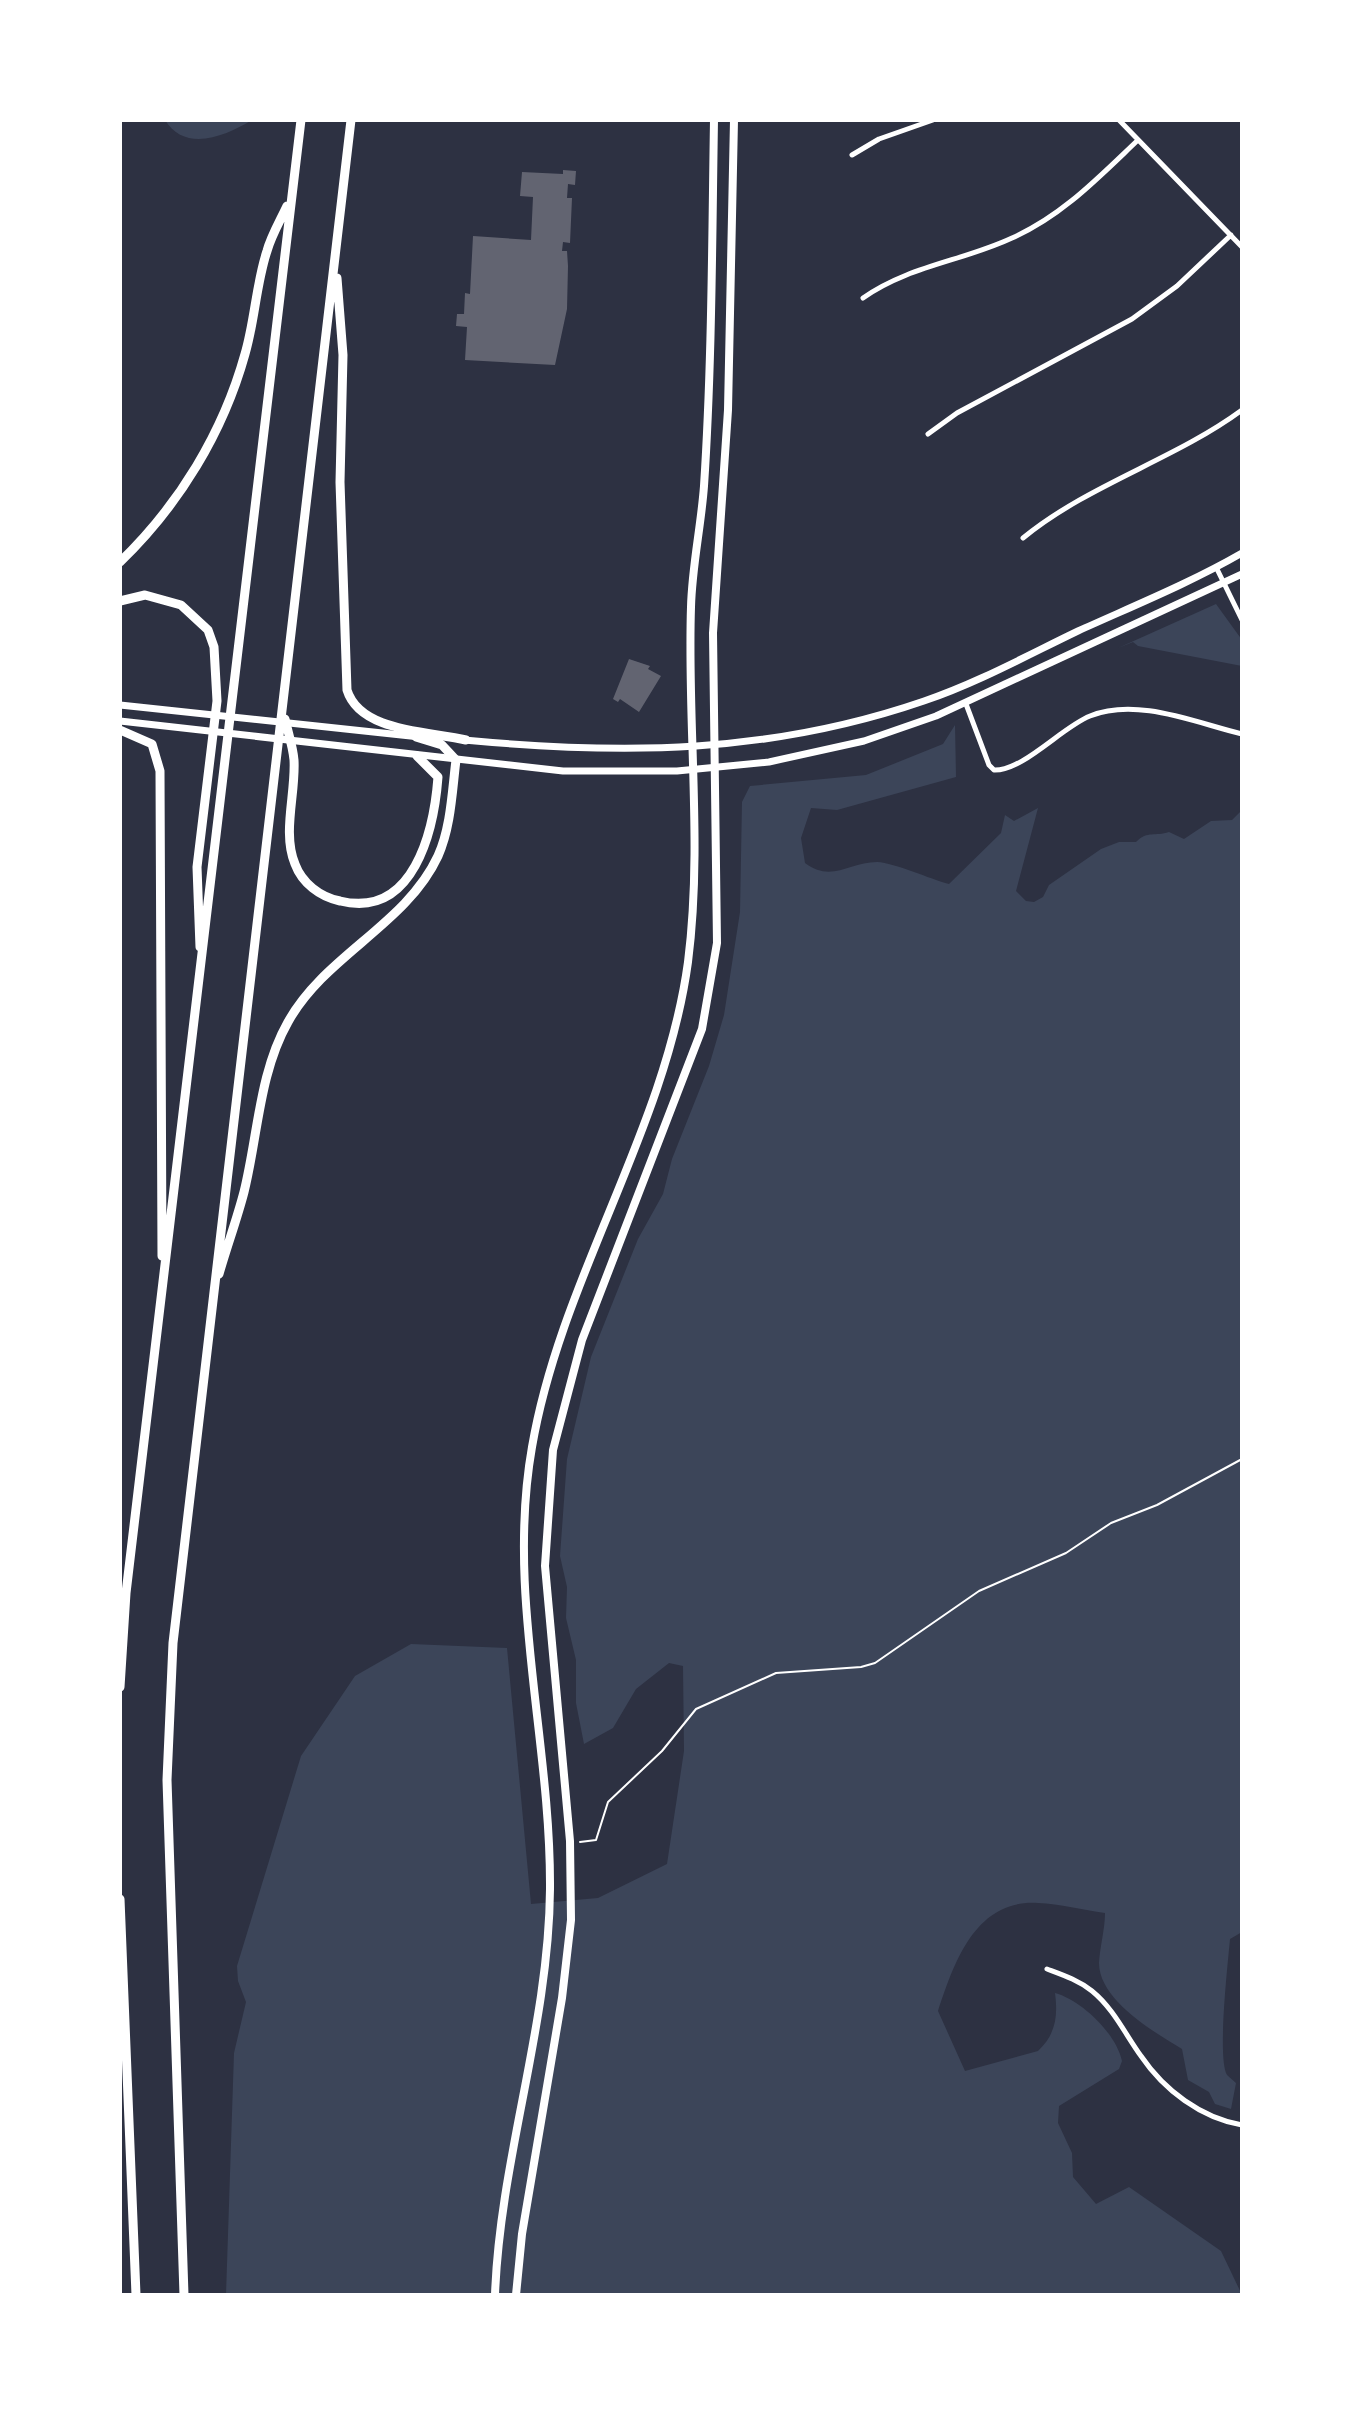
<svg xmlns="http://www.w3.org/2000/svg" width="1362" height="2415" font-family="Bitter,serif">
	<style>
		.green { fill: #3c4559 }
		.building { fill: #626471 }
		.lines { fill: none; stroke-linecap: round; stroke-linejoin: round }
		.path { stroke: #fff; stroke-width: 2 }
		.minor { stroke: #fff; stroke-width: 5 }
		.secondary { stroke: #fff; stroke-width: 7 }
		.primary { stroke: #fff; stroke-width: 8 }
		.motorway { stroke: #fff; stroke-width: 9 }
	</style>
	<rect width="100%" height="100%" fill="#2d3142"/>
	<path class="green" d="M165 120H252C226 136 185 153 165 120Z
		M1216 604 1242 640V666L1138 646 1133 642 1118 648Z
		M955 725 956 777 837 810 811 808 801 838 805 863C831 883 850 862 877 862 895 863 930 879 949 884L1001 833 1005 815 1014 821 1038 808 1016 891 1026 901 1034 902 1043 897 1049 885 1101 849 1119 842H1136C1148 830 1155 837 1169 832L1184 839 1211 821 1232 820 1242 810V1932L1230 1939C1228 1963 1217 2058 1227 2075 1228 2076 1235 2082 1236 2083L1231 2109 1215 2104 1209 2092 1188 2080 1182 2049C1154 2032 1099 2000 1099 1963 1100 1946 1105 1929 1105 1913 1083 1910 1060 1904 1038 1903 975 1899 954 1963 938 2011L965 2071 1038 2051C1056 2034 1058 2016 1055 1993 1081 2000 1116 2033 1122 2061L1119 2069 1059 2106 1058 2123 1072 2153 1073 2177 1096 2204 1129 2187 1221 2251 1242 2295H226L234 2053 246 2002 238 1981 237 1966 301 1756 355 1676 411 1644 507 1648 531 1904 598 1898 667 1864 684 1751 683 1666 669 1663 636 1689 613 1728 584 1744 576 1703V1660L566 1618 567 1587 560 1556 567 1459 591 1357 638 1239 663 1194 672 1159 709 1066 724 1015 740 912 742 802 750 786 866 775 943 744Z"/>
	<path class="building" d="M563 170 576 171 575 185 568 184 567 198H572L570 243 563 242 562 251H567L568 266 567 309 555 365 465 360 467 327 456 326 457 314H464L465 293 470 294 473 236 531 240 533 197 520 196 522 172 563 174Z
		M629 659 650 666 648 669 661 676 639 712 620 699 618 702 613 699Z"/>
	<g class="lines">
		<path class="path" d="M580 1842 596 1840 608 1802 662 1751 696 1709 776 1673 861 1667 875 1663 979 1591 1066 1553 1111 1523 1157 1505 1242 1459"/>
		<path class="minor" d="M1119 120 1242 247
			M852 155 879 139 933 120
			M863 298C908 266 963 261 1012 238 1062 216 1099 177 1138 140
			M928 434 957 413 1132 319 1177 286 1231 235
			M1023 538C1089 484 1174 460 1242 410
			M1216 567 1242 620
			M966 704 989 765 994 770C1023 771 1062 727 1090 716 1137 697 1196 723 1242 734
			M1047 1969C1063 1975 1078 1980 1092 1991 1114 2009 1125 2034 1141 2056 1164 2090 1201 2118 1242 2125"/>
		<path class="secondary" d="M120 705 420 737
			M120 721 563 771H677L769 762 864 741 936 716 1242 574
			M464 740C624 755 770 754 924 701 977 683 1028 655 1078 631 1133 606 1190 583 1242 553"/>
		<path class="primary" d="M495 2295C500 2158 549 2026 550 1889 551 1741 506 1594 532 1447 561 1278 665 1131 688 962 703 845 687 725 691 607 692 566 701 527 704 486 712 364 712 242 714 120
			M516 2295 522 2234 562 1998 571 1920 570 1841 545 1566 553 1450 582 1340 702 1029 717 943 713 633 728 410 734 120"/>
		<path class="motorway" d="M337 278 343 355 340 482 347 690C360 732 428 731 466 740
			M120 562C179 505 223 433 245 354 255 320 256 284 267 251 271 236 280 221 287 206
			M120 601 145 595 181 605 208 630 214 647 217 701 197 867 200 947
			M285 719C288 732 293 747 294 760 296 793 282 833 295 864 302 883 320 897 340 901 414 919 434 830 438 777L417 756
			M120 730 152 744 160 771 162 1256
			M219 1274C227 1246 237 1219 244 1192 258 1136 259 1073 288 1022 325 955 406 925 438 856 451 827 452 792 456 760L442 745 416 737
			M120 1687 126 1593 301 120
			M120 1899 136 2295
			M184 2295 167 1780 173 1643 351 120"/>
	</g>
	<rect width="1362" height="2415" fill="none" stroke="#ffffff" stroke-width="244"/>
</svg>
